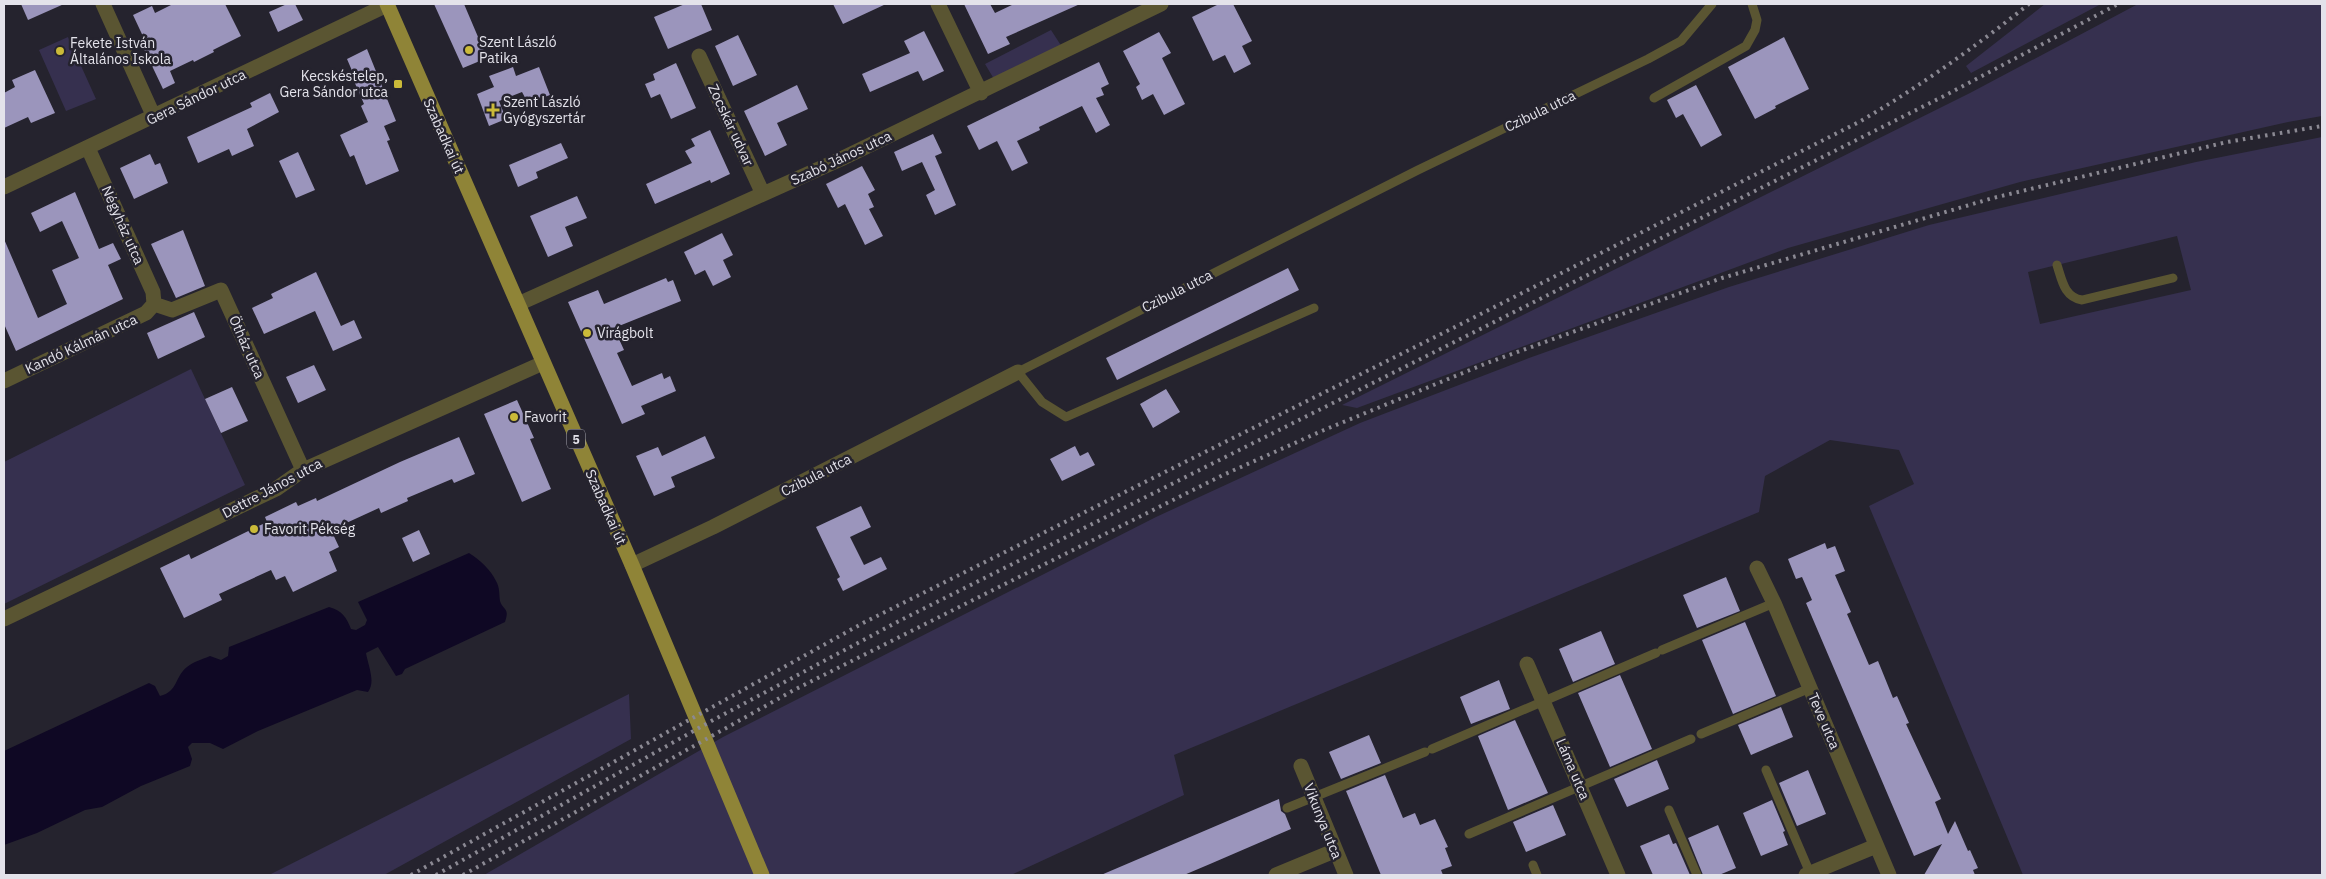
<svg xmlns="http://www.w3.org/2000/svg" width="2326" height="879" font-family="'IBM Plex Sans',sans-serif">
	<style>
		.green { fill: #36304f; fill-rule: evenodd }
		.water { fill: #0f0824 }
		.building { fill: #9b95bc }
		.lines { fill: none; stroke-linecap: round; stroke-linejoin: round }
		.lane { stroke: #5a5532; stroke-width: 9 }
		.street { stroke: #5a5532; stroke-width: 15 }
		.primary { stroke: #8f8437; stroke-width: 15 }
		.rail { stroke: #8b8993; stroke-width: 4; stroke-dasharray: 2.5 5; stroke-linecap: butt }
		.poi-dot { fill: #cbba39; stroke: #25232e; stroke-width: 2 }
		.labels { text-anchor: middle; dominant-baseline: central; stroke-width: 5; stroke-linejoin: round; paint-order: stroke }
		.shield { fill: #25232e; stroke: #aaa9b2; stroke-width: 1 }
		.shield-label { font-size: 12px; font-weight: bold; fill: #e3e2ea }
		.poi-label { font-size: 14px; fill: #e3e2ea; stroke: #25232e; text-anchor: start }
		.street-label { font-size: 14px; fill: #e3e2ea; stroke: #25232e }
	</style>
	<rect width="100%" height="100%" fill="#25232e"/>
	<path class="green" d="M2045 4H2101L1971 73 1966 66Z
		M2138 4H2322V116L2288 122 2020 182 1788 248 1357 408 1342 405 1970 93Z
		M1051 30 1062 47 994 79 985 64Z
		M68 37 96 99 66 111 39 50Z
		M2322 137V875H2023L1869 506 1914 484 1899 450 1830 440 1765 476 1759 512 1174 755 1184 795 1011 875H484L723 737 1156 517 1360 423 1529 358 1729 287 1929 225 2196 162ZM2177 236 2191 290 2040 324 2028 272Z
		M191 369 245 485 4 604V462Z
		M629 694 631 739 384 875H269Z"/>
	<path class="water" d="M469 553C480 560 491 570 496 581 500 588 499 594 500 601 503 611 510 607 505 622L405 669 402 674 396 676 378 647 366 653C368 665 376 682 368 692L357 690 258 731 223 749 210 743H192L188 747 192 759 190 766 141 786 102 807 85 810 37 833 4 845V751L149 683 155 686 160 696C178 692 175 676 187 667 193 662 203 659 210 656L221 660 228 656 229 647 329 607C342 611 346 616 351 629L356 630 365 625 367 620 358 602Z"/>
	<path class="building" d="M21 4H64L28 20Z
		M173 4H225L241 36 213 50 214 52 194 62 193 60 170 71 175 83 163 89 144 49 148 47 133 15 152 6 155 13Z
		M287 4H295L303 20 278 32 269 12Z
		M434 4H464L487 58 463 68Z
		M685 4H701L712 30 668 49 654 17Z
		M833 4H886L843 24Z
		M964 4H990L995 13 1014 4H1080L1006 37 1010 44 988 54Z
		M1219 4H1233L1252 41 1242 46 1251 64 1234 73 1225 55 1213 61 1192 17Z
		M924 31 944 71 923 81 918 71 870 92 862 74 910 53 904 41Z
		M1159 32 1171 53 1162 58 1185 104 1164 115 1153 94 1142 100 1136 87 1140 84 1123 51Z
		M738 35 757 75 733 86 715 46Z
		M1784 37 1809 89 1775 106 1776 108 1755 119 1728 67Z
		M367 49 396 121 384 126 390 140 387 141 399 171 366 185 354 155 350 157 340 135 368 122 361 106 364 104 354 81 356 80 347 59Z
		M1099 62 1109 84 1101 88 1104 95 1096 98 1110 125 1096 133 1082 106 1039 127 1040 130 1017 141 1028 163 1012 171 997 141 979 150 967 126Z
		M676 63 696 108 671 119 660 94 651 98 645 84 655 80 653 74Z
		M513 67 516 76 539 67 550 95 528 103 522 92 499 101 506 119 489 126 477 94 494 87 489 76Z
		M35 70 55 113 31 123 28 117 4 128V93L15 87 12 80Z
		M797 85 808 109 777 123 787 145 765 156 744 111Z
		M1696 85 1722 135 1701 147 1683 114 1676 118 1667 100Z
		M270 93 279 112 247 129 254 146 232 156 229 149 198 163 187 137 252 107 250 103Z
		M710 130 730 174 711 183 710 180 655 204 646 184 692 163 685 151 695 146 691 139Z
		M933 134 942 153 935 156 956 205 935 215 926 195 935 190 922 162 902 171 894 152Z
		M561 143 568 158 536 172 538 178 518 187 509 165Z
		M298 152 315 190 296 198 279 161Z
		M150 154 155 165 160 163 168 183 134 199 120 168Z
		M862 166 875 190 868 194 874 207 869 209 883 236 865 245 845 204 838 208 826 184Z
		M75 192 99 249 113 243 121 259 108 265 123 299 16 351 4 324V239L38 318 67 304 52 270 79 258 62 221 40 232 31 213Z
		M577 196 587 218 565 227 573 246 548 257 530 216Z
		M183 230 205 286 176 298 151 244Z
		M722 233 733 255 723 260 731 277 713 286 705 270 695 275 684 252Z
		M1288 268 1299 290 1117 380 1106 358Z
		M316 272 341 326 354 320 362 338 333 351 315 311 264 334 252 308 273 298 271 294Z
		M666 278 668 282 673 280 681 301 614 328 624 350 617 353 632 386 662 373 664 379 670 376 676 391 641 406 645 414 622 424 568 302 598 290 604 304Z
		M194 312 205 337 158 359 147 333Z
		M314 365 326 390 298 403 286 377Z
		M232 387 248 421 221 433 205 399Z
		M1166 389 1180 412 1153 428 1140 404Z
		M517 400 534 438 530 439 551 489 522 502 484 414Z
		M705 436 715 458 671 477 675 487 654 496 636 456 658 447 662 456Z
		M459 437 475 474 454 483 452 479 407 498 408 501 381 513 379 508 331 530 339 547 329 552 337 571 293 592 285 576 276 580 271 570 219 594 222 600 184 618 160 568 189 554 191 559 267 522 265 517 296 502 298 506 316 498 317 501 400 462Z
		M1075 446 1080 456 1088 452 1095 465 1062 481 1050 459Z
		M861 506 871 527 850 537 864 565 881 557 887 569 843 591 837 579 840 577 816 527Z
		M419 530 430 554 413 562 402 538Z
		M1825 543 1827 549 1835 546 1845 571 1835 575 1851 612 1847 614 1869 665 1878 661 1893 698 1897 696 1909 723 1906 724 1941 799 1935 802 1948 834 1955 821 1968 851 1970 850 1978 868 1973 870 1975 875H1924L1942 844 1914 856 1806 603 1812 600 1802 577 1796 579 1788 559Z
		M1726 577 1740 611 1697 628 1683 595Z
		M1745 622 1776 696 1733 714 1702 640Z
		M1601 631 1615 664 1573 682 1559 649Z
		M1620 675 1652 749 1610 767 1578 693Z
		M1499 680 1510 709 1471 724 1460 697Z
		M1781 707 1793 737 1751 755 1738 725Z
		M1515 720 1548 793 1508 810 1478 736Z
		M1369 735 1381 763 1341 779 1329 752Z
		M1657 760 1669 789 1627 807 1614 779Z
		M1808 770 1826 814 1797 826 1779 783Z
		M1385 775 1403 818 1415 813 1420 825 1435 819 1448 847 1445 848 1452 866 1441 870 1443 875H1381L1346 791Z
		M1279 799 1281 811 1285 814 1291 829 1210 864 1184 875H1101Z
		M1772 800 1785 831 1783 832 1788 845 1761 856 1743 813Z
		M1553 805 1566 835 1526 852 1513 822Z
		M1718 825 1736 868 1719 875H1703L1688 838Z
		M1669 834 1673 844 1676 843 1690 875H1653L1640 846Z"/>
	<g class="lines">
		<path class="lane" d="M1654 98 1746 46 1755 30 1757 20 1752 4
			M2057 265C2062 280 2064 297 2082 300L2173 278
			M1314 308 1066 417 1042 402 1018 372 1418 170 1648 59 1681 41 1712 4
			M1662 650 1774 603
			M1701 734 1810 688
			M1432 749 1656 653
			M1766 770 1810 873
			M1287 808 1425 752
			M1669 810 1697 875
			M1469 834 1691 739
			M1533 865 1537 875"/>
		<path class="street" d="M103 4 154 117
			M938 4 981 93
			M699 56 763 194
			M88 148 153 292 154 304
			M4 187 387 5
			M154 304 172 310 221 290 303 470
			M518 304 841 159 1161 4
			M4 381 146 313 154 304
			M632 565 713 527 1018 372
			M1757 568 1774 603 1889 875
			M4 619 276 489 303 470 543 363
			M1527 664 1618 875
			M1301 766 1346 875
			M1276 875 1334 851
			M1806 875 1876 846"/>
		<path class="primary" d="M387 4 632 565 762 875"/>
		<path class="rail" d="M411 875 863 623 1459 325 1859 122C1919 87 1975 47 2029 4
			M436 875 715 719 901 620 1946 95 2118 4
			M463 875 794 690 993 590 1223 475 1324 430 1487 363 1722 278 1993 198 2227 142 2322 126"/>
	</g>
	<g class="poi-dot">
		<circle cx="469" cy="50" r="5"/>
		<circle cx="60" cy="51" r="5"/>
		<rect x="393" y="79" width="10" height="10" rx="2.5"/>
		<path d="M490.5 102.5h5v5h5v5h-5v5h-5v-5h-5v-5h5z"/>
		<circle cx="587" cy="333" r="5"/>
		<circle cx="514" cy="417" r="5"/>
		<circle cx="254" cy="529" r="5"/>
	</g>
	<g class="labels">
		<rect class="shield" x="567" y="429.5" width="18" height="19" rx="4"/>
		<g class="shield-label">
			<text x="576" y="439">5</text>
		</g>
		<g class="poi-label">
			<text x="479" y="42">Szent László<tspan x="479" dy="16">Patika</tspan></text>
			<text x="70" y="43">Fekete István<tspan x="70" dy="16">Általános Iskola</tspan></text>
			<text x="388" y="76" text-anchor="end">Kecskéstelep,<tspan x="388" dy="16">Gera Sándor utca</tspan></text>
			<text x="503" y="102">Szent László<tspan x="503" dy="16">Gyógyszertár</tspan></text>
			<text x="597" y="333">Virágbolt</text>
			<text x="524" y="417">Favorit</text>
			<text x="264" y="529">Favorit Pékség</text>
		</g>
		<g class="street-label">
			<text transform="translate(196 97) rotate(-26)">Gera Sándor utca</text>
			<text transform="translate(1540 111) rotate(-26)">Czibula utca</text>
			<text transform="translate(731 125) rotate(65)">Zocskár udvar</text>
			<text transform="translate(444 136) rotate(66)">Szabadkai út</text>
			<text transform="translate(841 158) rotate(-25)">Szabó János utca</text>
			<text transform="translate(123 225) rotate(66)">Négyház utca</text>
			<text transform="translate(1177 291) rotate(-27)">Czibula utca</text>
			<text transform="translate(81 344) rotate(-25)">Kandó Kálmán utca</text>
			<text transform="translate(247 347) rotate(66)">Ötház utca</text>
			<text transform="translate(816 475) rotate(-27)">Czibula utca</text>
			<text transform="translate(272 488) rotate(-28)">Dettre János utca</text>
			<text transform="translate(606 507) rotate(66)">Szabadkai út</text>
			<text transform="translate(1824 721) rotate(67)">Teve utca</text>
			<text transform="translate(1573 769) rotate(67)">Láma utca</text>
			<text transform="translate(1323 821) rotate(68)">Vikunya utca</text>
		</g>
	</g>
	<rect width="2326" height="879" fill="none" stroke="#e3e2ea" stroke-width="10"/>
</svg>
